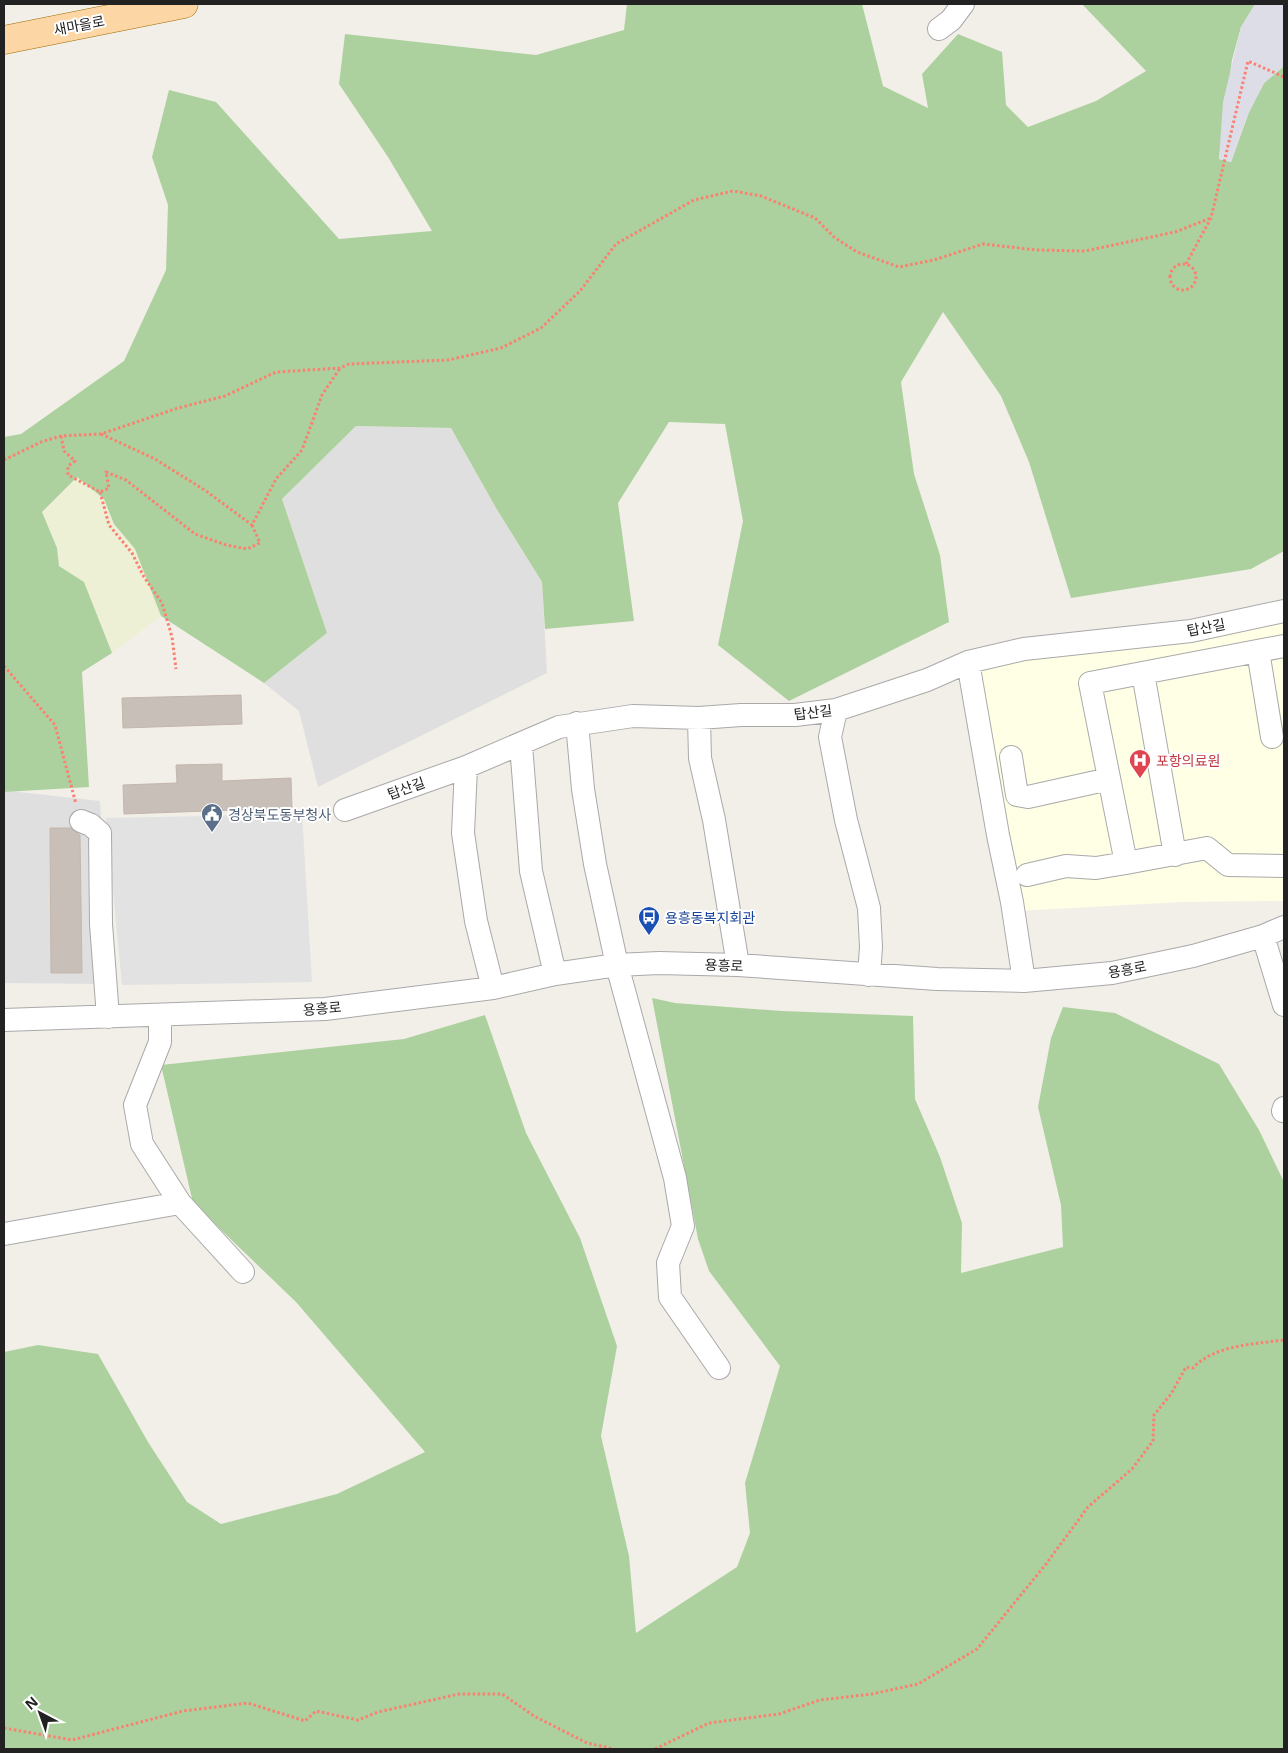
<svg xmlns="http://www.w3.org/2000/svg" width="1288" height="1753" font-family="'Noto Sans','Noto Sans KR',sans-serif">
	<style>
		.residential { fill: #e0dfdf }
		.education { fill: #ffffe5 }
		.farmland { fill: #eef0d5 }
		.forest { fill: #add19e }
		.parking { fill: #e2e2e2 }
		.plaza { fill: #dddde8 }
		.building { fill: #c7bfb8; stroke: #c4b6ab }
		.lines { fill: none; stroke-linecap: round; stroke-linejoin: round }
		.minor-casing { stroke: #a9a9a9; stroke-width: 24 }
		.major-casing { stroke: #a06b00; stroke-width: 29 }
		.path { stroke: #fa8072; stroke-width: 3; stroke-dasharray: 2.5 2.5; stroke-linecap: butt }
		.minor { stroke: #fff; stroke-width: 22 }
		.major { stroke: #fcd6a4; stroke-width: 28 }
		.labels { text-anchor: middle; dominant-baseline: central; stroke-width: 4; stroke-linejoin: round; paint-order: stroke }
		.street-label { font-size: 14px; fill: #222; stroke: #fff }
		.health-label { font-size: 14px; fill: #be3a42; stroke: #fff; text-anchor: start }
		.service-label { font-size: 14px; fill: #4e5e75; stroke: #fff; text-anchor: start }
		.transit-label { font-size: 14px; fill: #164399; stroke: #fff; text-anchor: start }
	</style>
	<rect width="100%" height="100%" fill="#f2efe9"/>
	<path class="residential" d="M356 426 451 428 496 508 542 582 547 673 318 787 299 711 264 683 327 633 282 499Z
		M10 791 100 801 110 984 4 983V792Z"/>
	<path class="education" d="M1284 605V901L1181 902 1018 911 973 658Z"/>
	<path class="farmland" d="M77 477 104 499 114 524 135 549 161 616 112 653 84 582 59 566 57 548 42 513Z"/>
	<path class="forest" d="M627 4H862L883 86 928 108 922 74 958 34 1002 52 1006 105 1028 127 1096 101 1146 71 1082 4H1262L1255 5 1241 27 1232 60 1219 159 1231 162 1249 112 1264 83 1284 66V551L1251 569 1071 598 1029 462 1001 396 943 312 901 382 914 474 940 555 949 622 789 701 718 645 743 521 725 424 669 422 618 503 634 621 545 629 542 582 496 508 451 428 356 426 282 499 327 633 264 683 161 616 135 549 114 524 104 499 77 477 42 512 57 548 59 566 84 582 112 653 82 672 89 787 4 792V437L21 434 124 361 166 270 168 205 152 157 169 90 216 102 339 239 432 231 388 157 339 84 345 34 536 55 624 30Z
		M652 998 675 1003 782 1011 913 1016 915 1099 940 1157 962 1223 961 1273 1063 1247 1061 1205 1038 1107 1051 1038 1063 1007 1115 1013 1219 1064 1259 1130 1284 1182V1749H4V1352L38 1345 98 1354 148 1442 187 1502 221 1524 337 1494 425 1452 296 1302 193 1203 161 1065 404 1039 485 1015 526 1133 580 1238 617 1346 601 1436 629 1556 636 1633 737 1567 750 1533 745 1483 780 1366 709 1271 698 1239Z"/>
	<path class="parking" d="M302 814 312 982 122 985 106 818Z"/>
	<path class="plaza" d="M1255 4H1284V66L1264 83 1249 112 1231 162 1219 159 1223 102 1241 27Z"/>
	<path class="building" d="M241 695 242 724 123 728 122 698Z
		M222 764V781L291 778 292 808 124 814 123 785 177 783 176 765Z
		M50 828H70L80 835 82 973H51Z"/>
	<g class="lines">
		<g class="minor-casing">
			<path id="minor" d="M939 29 951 20 963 4
				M1284 646 1090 683 1126 863 1207 848 1228 865 1284 866
				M1258 651 1272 737
				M968 662 998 835 1012 902 1024 981
				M1143 673 1175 855
				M836 710 830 737 846 820 869 908 871 947 869 975
				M699 718 700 758 714 820 738 965
				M577 723 583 789 595 864 617 965 675 1178 683 1226 668 1263 670 1297 719 1368
				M521 745 531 871 555 974
				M1011 757 1017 795 1028 797 1109 779
				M466 767 463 833 476 921 493 988
				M345 810 466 767 559 727 633 716 699 718 741 715H795L836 710 927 680 968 662 1024 649 1191 631 1284 611
				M81 821 91 825 100 833 101 924 108 1017
				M1027 875 1066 866 1096 868 1126 863
				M1263 936 1284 1005
				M160 1016V1042L135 1105 142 1144 180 1203 243 1272
				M4 1020 325 1009 493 988 555 974 617 965 659 963 738 965 937 979 1024 981 1112 973 1193 956 1263 936 1284 927
				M1283 1111 1284 1108
				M4 1234 180 1203"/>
		</g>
		<g class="major-casing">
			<path id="major" d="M4 40 184 4"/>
		</g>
		<path class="path" d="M1170 277a13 13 0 1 1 26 0a13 13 0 1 1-26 0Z
			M1186 264 1211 218 1248 61 1284 77
			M101 434 155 459 206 491 252 525 276 479 302 450 322 395 340 368
			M61 436 64 451 75 461 68 466V475L100 492 109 488 106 472 126 480 195 534 226 545 247 549 260 543 252 525
			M4 460 41 442 61 436 101 434 178 408 225 396 276 372 340 368 349 364 448 360 501 348 541 328 580 291 616 244 694 200 733 191 761 196 815 218 834 237 857 252 899 267 934 260 983 244 1036 250 1085 251 1175 232 1211 218
			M100 492 109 525 132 553 144 577 162 603 172 637 176 669
			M4 666 55 725 76 804
			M4 1728 72 1740 183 1711 248 1703 305 1721 316 1711 358 1720 378 1712 459 1694H502L534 1716 587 1743 614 1749
			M655 1749 709 1723 779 1714 820 1700 872 1694 918 1684 977 1649 1046 1564 1088 1507 1132 1469 1153 1441 1154 1415 1171 1394 1186 1367 1193 1368C1214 1345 1255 1344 1284 1340"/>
		<use href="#minor" class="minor"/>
		<use href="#major" class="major"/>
	</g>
	<defs>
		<g id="hospital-pin" transform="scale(1.125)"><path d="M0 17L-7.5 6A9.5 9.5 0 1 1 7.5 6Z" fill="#e0444e" stroke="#fff"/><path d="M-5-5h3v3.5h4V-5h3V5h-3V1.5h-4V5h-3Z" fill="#fff"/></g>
		<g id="civic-pin" transform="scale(1.125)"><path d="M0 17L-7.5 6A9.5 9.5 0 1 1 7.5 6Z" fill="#5c6f8a" stroke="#fff"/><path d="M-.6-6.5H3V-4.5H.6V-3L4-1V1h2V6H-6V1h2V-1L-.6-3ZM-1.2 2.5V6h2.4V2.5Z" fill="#fff"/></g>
		<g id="bus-pin" transform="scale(1.125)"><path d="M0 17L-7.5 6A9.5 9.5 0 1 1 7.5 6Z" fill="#1a4fb4" stroke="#fff"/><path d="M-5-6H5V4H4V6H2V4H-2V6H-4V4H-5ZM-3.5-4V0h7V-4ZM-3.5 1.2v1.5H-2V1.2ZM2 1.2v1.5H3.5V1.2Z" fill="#fff"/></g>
	</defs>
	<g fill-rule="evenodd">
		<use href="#hospital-pin" x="1140" y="760"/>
		<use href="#civic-pin" x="212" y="814"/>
		<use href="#bus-pin" x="649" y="917"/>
	</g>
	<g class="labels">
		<g class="street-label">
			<text transform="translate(79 25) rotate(-11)">새마을로</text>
			<text transform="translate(1206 627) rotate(-11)">탑산길</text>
			<text transform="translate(813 712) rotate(-7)">탑산길</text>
			<text transform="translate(406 788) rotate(-20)">탑산길</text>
			<text transform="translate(724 965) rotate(2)">용흥로</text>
			<text transform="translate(1127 969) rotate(-11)">용흥로</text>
			<text transform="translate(322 1008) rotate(-5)">용흥로</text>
		</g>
		<g class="health-label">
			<text x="1156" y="760">포항의료원</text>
		</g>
		<g class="service-label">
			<text x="228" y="814">경상북도동부청사</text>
		</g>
		<g class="transit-label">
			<text x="665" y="917">용흥동복지회관</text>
		</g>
	</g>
	<rect width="1288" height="1753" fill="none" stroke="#222222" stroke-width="10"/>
	<g transform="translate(40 1713) rotate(319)" stroke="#ffffff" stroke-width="4" paint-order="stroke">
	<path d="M0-4L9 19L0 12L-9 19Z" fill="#222222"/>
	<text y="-8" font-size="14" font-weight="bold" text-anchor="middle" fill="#222222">N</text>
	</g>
</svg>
